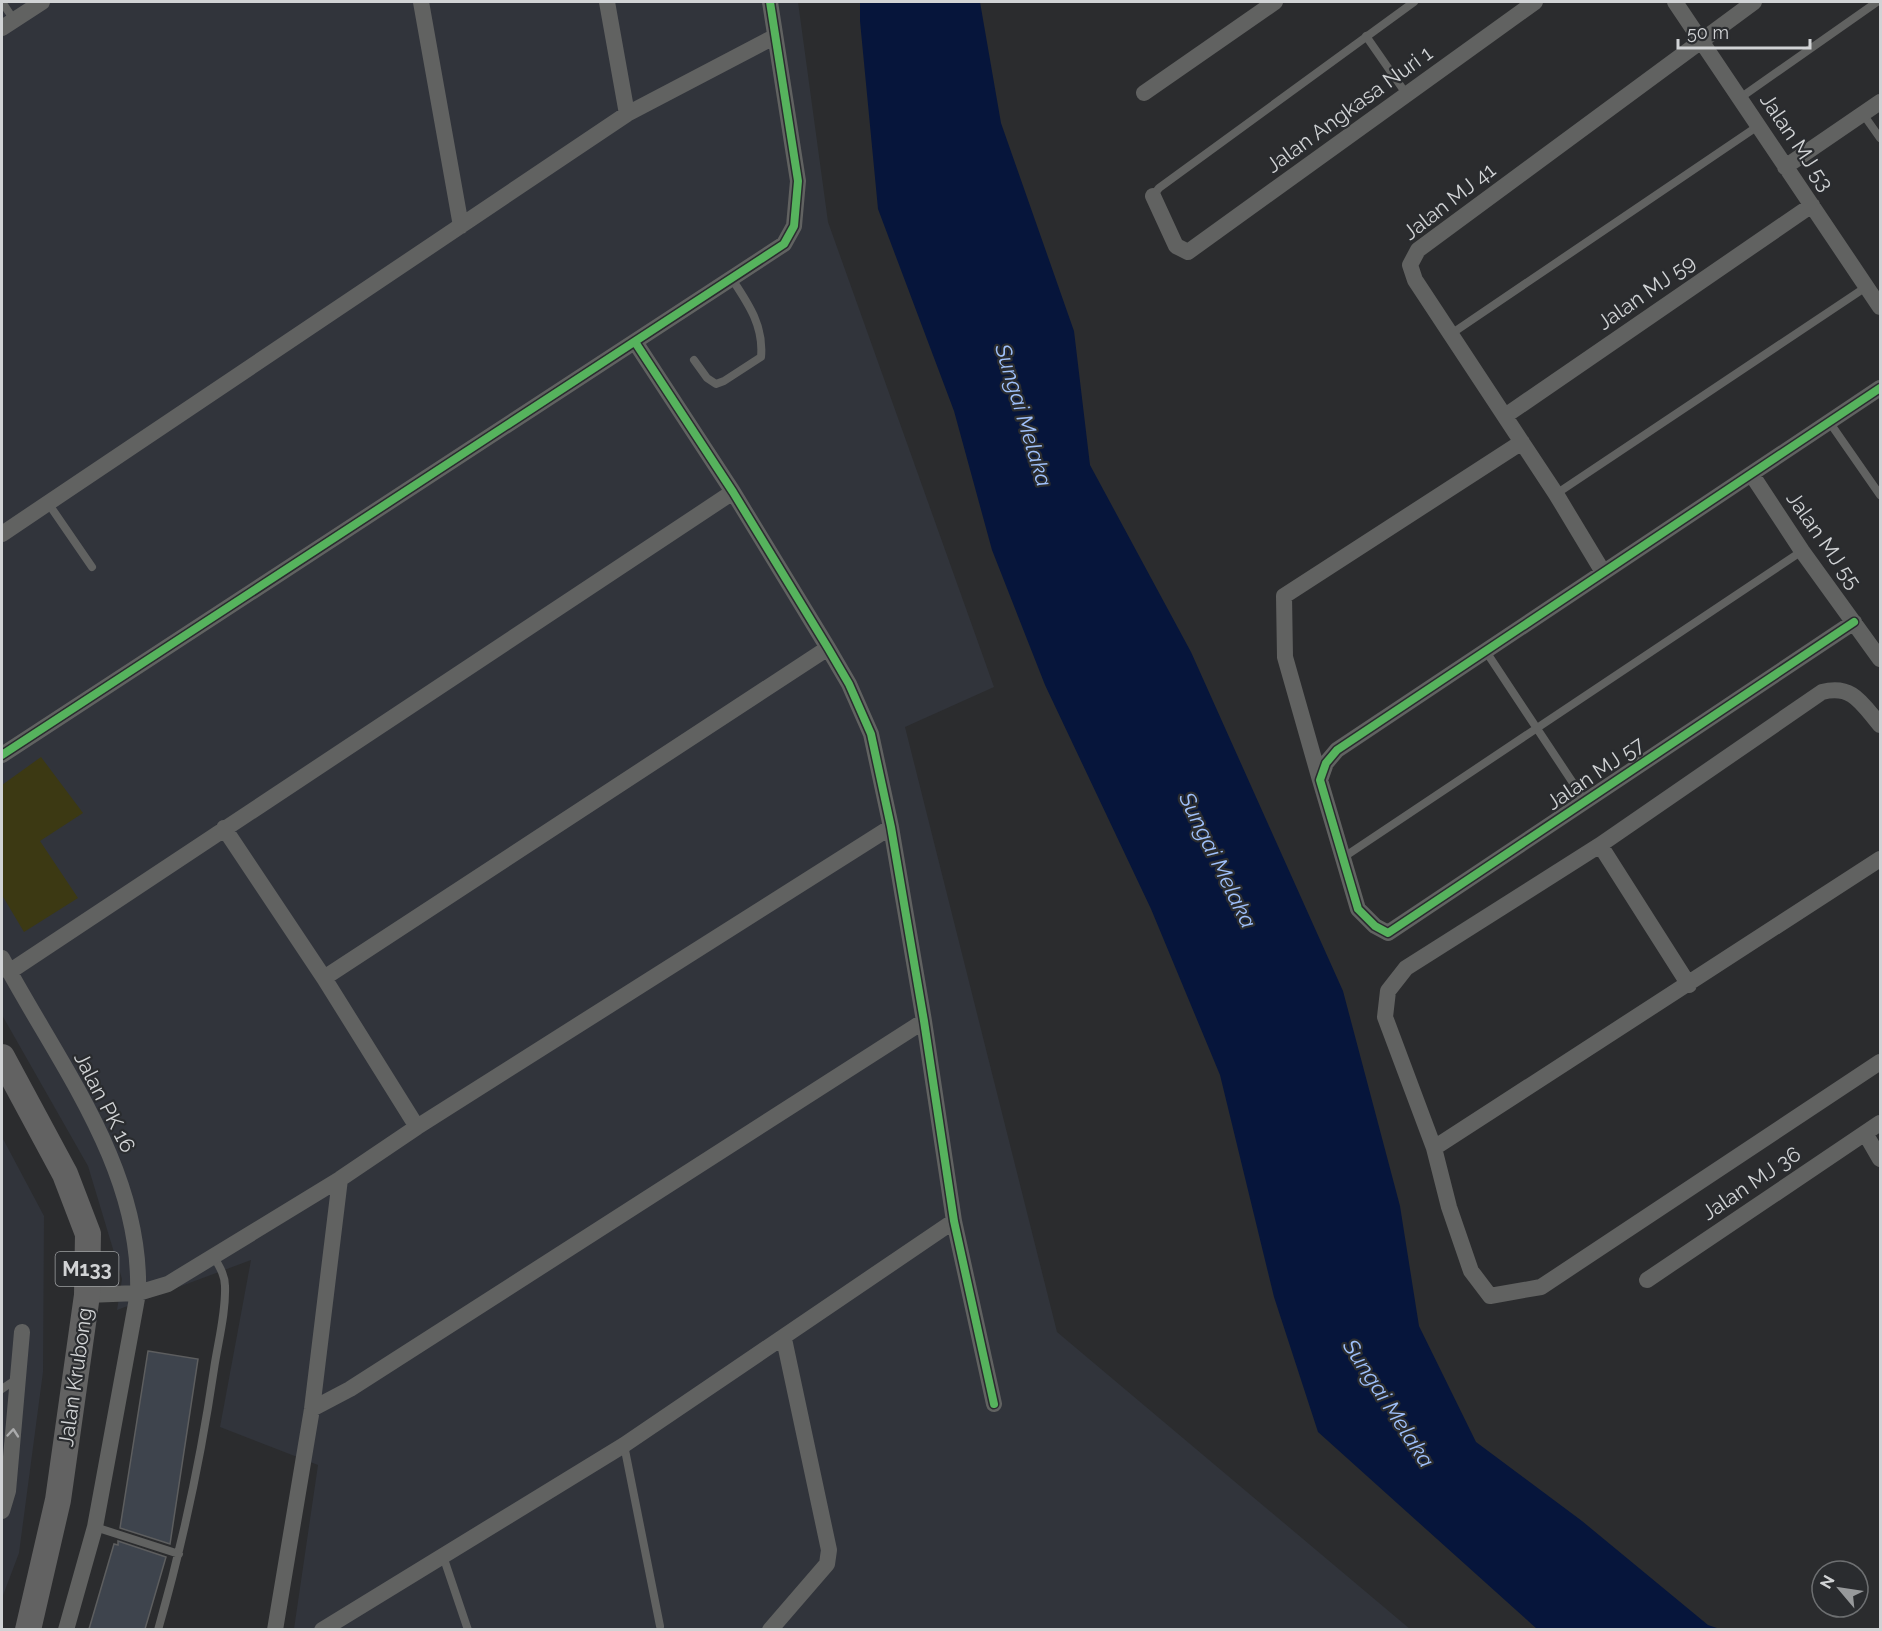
<svg xmlns="http://www.w3.org/2000/svg" width="1882" height="1631" font-family="Raleway,sans-serif">
	<style>
		.built { fill: #31343b }
		.green { fill: #3c3913 }
		.water { fill: #06153b }
		.building { fill: #3e444d; stroke: #5d5e5f; stroke-width: 1.5 }
		.lines { fill: none; stroke-linecap: round; stroke-linejoin: round }
		.lane { stroke: #616261; stroke-width: 8 }
		.street { stroke: #616261; stroke-width: 16 }
		.primary { stroke: #626262; stroke-width: 26 }
		.cycleway-casing { stroke: #2a2c2f; stroke-width: 11 }
		.cycleway { stroke: #56b35d; stroke-width: 8 }
		.oneway { stroke: #aaabac }
		.labels { text-anchor: middle; dominant-baseline: central; stroke-width: 4.5; stroke-linejoin: round; paint-order: stroke }
		.shield { fill: #2a2c2f; stroke: #9fa1a3; stroke-width: 1.5 }
		.shield-label { font-size: 20px; font-weight: bold; fill: #d1d3d5 }
		.street-label { font-size: 21px; fill: #d1d3d5; stroke: #2a2c2f }
		.water-label { font-size: 22px; font-style: italic; fill: #9fc0fa; stroke: #2a2c2f }
	</style>
	<rect width="100%" height="100%" fill="#2b2c2e"/>
	<path class="built" d="M2 2H798L828 222 994 687 905 727 1057 1332 1410 1629H294L318 1465 220 1427 251 1260 117 1310 122 1279 88 1166 2 1015Z
		M2 1137 44 1216 43 1372 19 1553 2 1598Z"/>
	<path class="green" d="M41 757 83 813 40 841 78 898 24 932 2 895V785Z"/>
	<path class="water" d="M860 2H980L1001 123 1074 331 1090 465 1191 652 1343 991 1400 1206 1419 1326 1476 1442 1582 1521 1708 1625 1720 1629H1537L1318 1432 1274 1297 1220 1075 1151 909 1045 685 992 550 954 411 878 209 860 21Z"/>
	<path class="building" d="M148 1351 198 1359 170 1544 120 1528Z
		M118 1541 166 1557 145 1629H89L114 1544 118 1545Z"/>
	<g class="lines">
		<path class="lane" d="M2 2 14 20
			M1366 36 1407 95
			M1740 98 1877 2
			M1863 114 1880 138
			M1153 196 1159 188 1414 2
			M1451 334 1758 126
			M694 360 707 378 716 384 724 381 761 357C764 326 748 303 732 279
			M1830 423 1880 495
			M1556 494 1866 287
			M48 503 92 567
			M1485 650 1585 801
			M1344 857 1802 551
			M2 1389 18 1378
			M624 1445 660 1626
			M95 1527 179 1554
			M443 1556 468 1630
			M158 1630C183 1543 201 1457 214 1369 218 1342 226 1313 225 1286 225 1275 219 1266 214 1257"/>
		<path class="street" d="M421 2 461 226
			M607 2 627 114
			M1675 2 1880 307
			M2 28 42 2
			M1144 93 1275 2
			M1785 167 1880 102
			M1153 196 1176 246 1188 252 1535 2
			M635 342 733 492 828 648 849 684 871 734 891 827 924 1021 954 1221 994 1404
			M1505 416 1812 205
			M1752 475 1802 551 1880 659
			M2 534 627 114 774 37
			M1603 572 1556 494 1415 280 1410 265 1418 250 1754 2
			M1854 622 1388 933 1375 926 1358 909 1320 780 1326 763 1337 750 1880 388
			M1880 725C1862 704 1853 684 1822 692L1600 845 1406 968 1388 991 1385 1017 1434 1148 1449 1207 1471 1271 1490 1296 1541 1287 1880 1062
			M2 755 784 244 794 226 798 181 770 2
			M1320 780 1285 657 1284 596 1522 442
			M224 828 324 978 417 1127
			M1600 845 1689 985
			M2 958C58 1063 142 1168 138 1293L95 1527 66 1630
			M9 972 733 492
			M324 978 828 648
			M1865 1133 1880 1159
			M1434 1148 1880 859
			M1647 1280 1880 1123
			M87 1295 138 1293 168 1284 340 1179 417 1127 891 827
			M312 1409 350 1389 924 1021
			M2 1511 8 1491 22 1332
			M275 1630 312 1409 340 1179
			M322 1630 624 1445 954 1221
			M770 1630 827 1564 829 1550 784 1339"/>
		<path class="primary" d="M2 1057 65 1174 88 1234 87 1295 58 1500 28 1630"/>
		<g class="cycleway-casing">
			<path id="cycleway" d="M635 342 733 492 828 648 849 684 871 734 891 827 924 1021 954 1221 994 1404
				M1854 622 1388 933 1375 926 1358 909 1320 780 1326 763 1337 750 1880 388
				M2 755 784 244 794 226 798 181 770 2"/>
		</g>
		<use href="#cycleway" class="cycleway"/>
	</g>
	<defs><path id="oneway-chevron" d="M-2-3.5L2.5 0L-2 3.5" fill="none" stroke-width="1.6" stroke-linecap="round" stroke-linejoin="round" transform="scale(1.5)"/></defs>
	<use class="oneway" href="#oneway-chevron" transform="translate(13 1433) rotate(-85)"/>
	<g class="labels">
		<rect class="shield" x="55.5" y="1252" width="63" height="34" rx="4.5"/>
		<g class="shield-label">
			<text x="87" y="1269">M133</text>
		</g>
		<g class="street-label">
			<text transform="translate(1349 109) rotate(-36)">Jalan Angkasa Nuri 1</text>
			<text transform="translate(1797 142) rotate(56)">Jalan MJ 53</text>
			<text transform="translate(1449 201) rotate(-38)">Jalan MJ 41</text>
			<text transform="translate(1646 292) rotate(-35)">Jalan MJ 59</text>
			<text transform="translate(1824 540) rotate(55)">Jalan MJ 55</text>
			<text transform="translate(1595 773) rotate(-34)">Jalan MJ 57</text>
			<text transform="translate(105 1102) rotate(63)">Jalan PK 16</text>
			<text transform="translate(1751 1183) rotate(-34)">Jalan MJ 36</text>
			<text transform="translate(75 1377) rotate(-82)">Jalan Krubong</text>
		</g>
		<g class="water-label">
			<text transform="translate(1024 415) rotate(73)">Sungai Melaka</text>
			<text transform="translate(1218 860) rotate(64)">Sungai Melaka</text>
			<text transform="translate(1389 1403) rotate(57)">Sungai Melaka</text>
		</g>
	</g>
	<rect width="1882" height="1631" fill="none" stroke="#d1d3d5" stroke-width="6"/>
	<g transform="translate(1840 1589) rotate(299)"><circle r="28" fill="#2a2c2f" stroke="#6d6f71" stroke-width="1.5"/>
	<path d="M0-4.5L10 22L0 15L-10 22Z" fill="#97999b"/>
	<text y="-9" font-size="16" font-weight="bold" text-anchor="middle" fill="#d1d3d5">N</text>
	</g>
	<path d="M1678 39v9h132v-9" fill="none" stroke="#d1d3d5" stroke-width="3"/>
	<text x="1687" y="39" font-size="18" fill="#d1d3d5" stroke="#2a2c2f" stroke-width="4.5" paint-order="stroke">50 m</text>
</svg>
